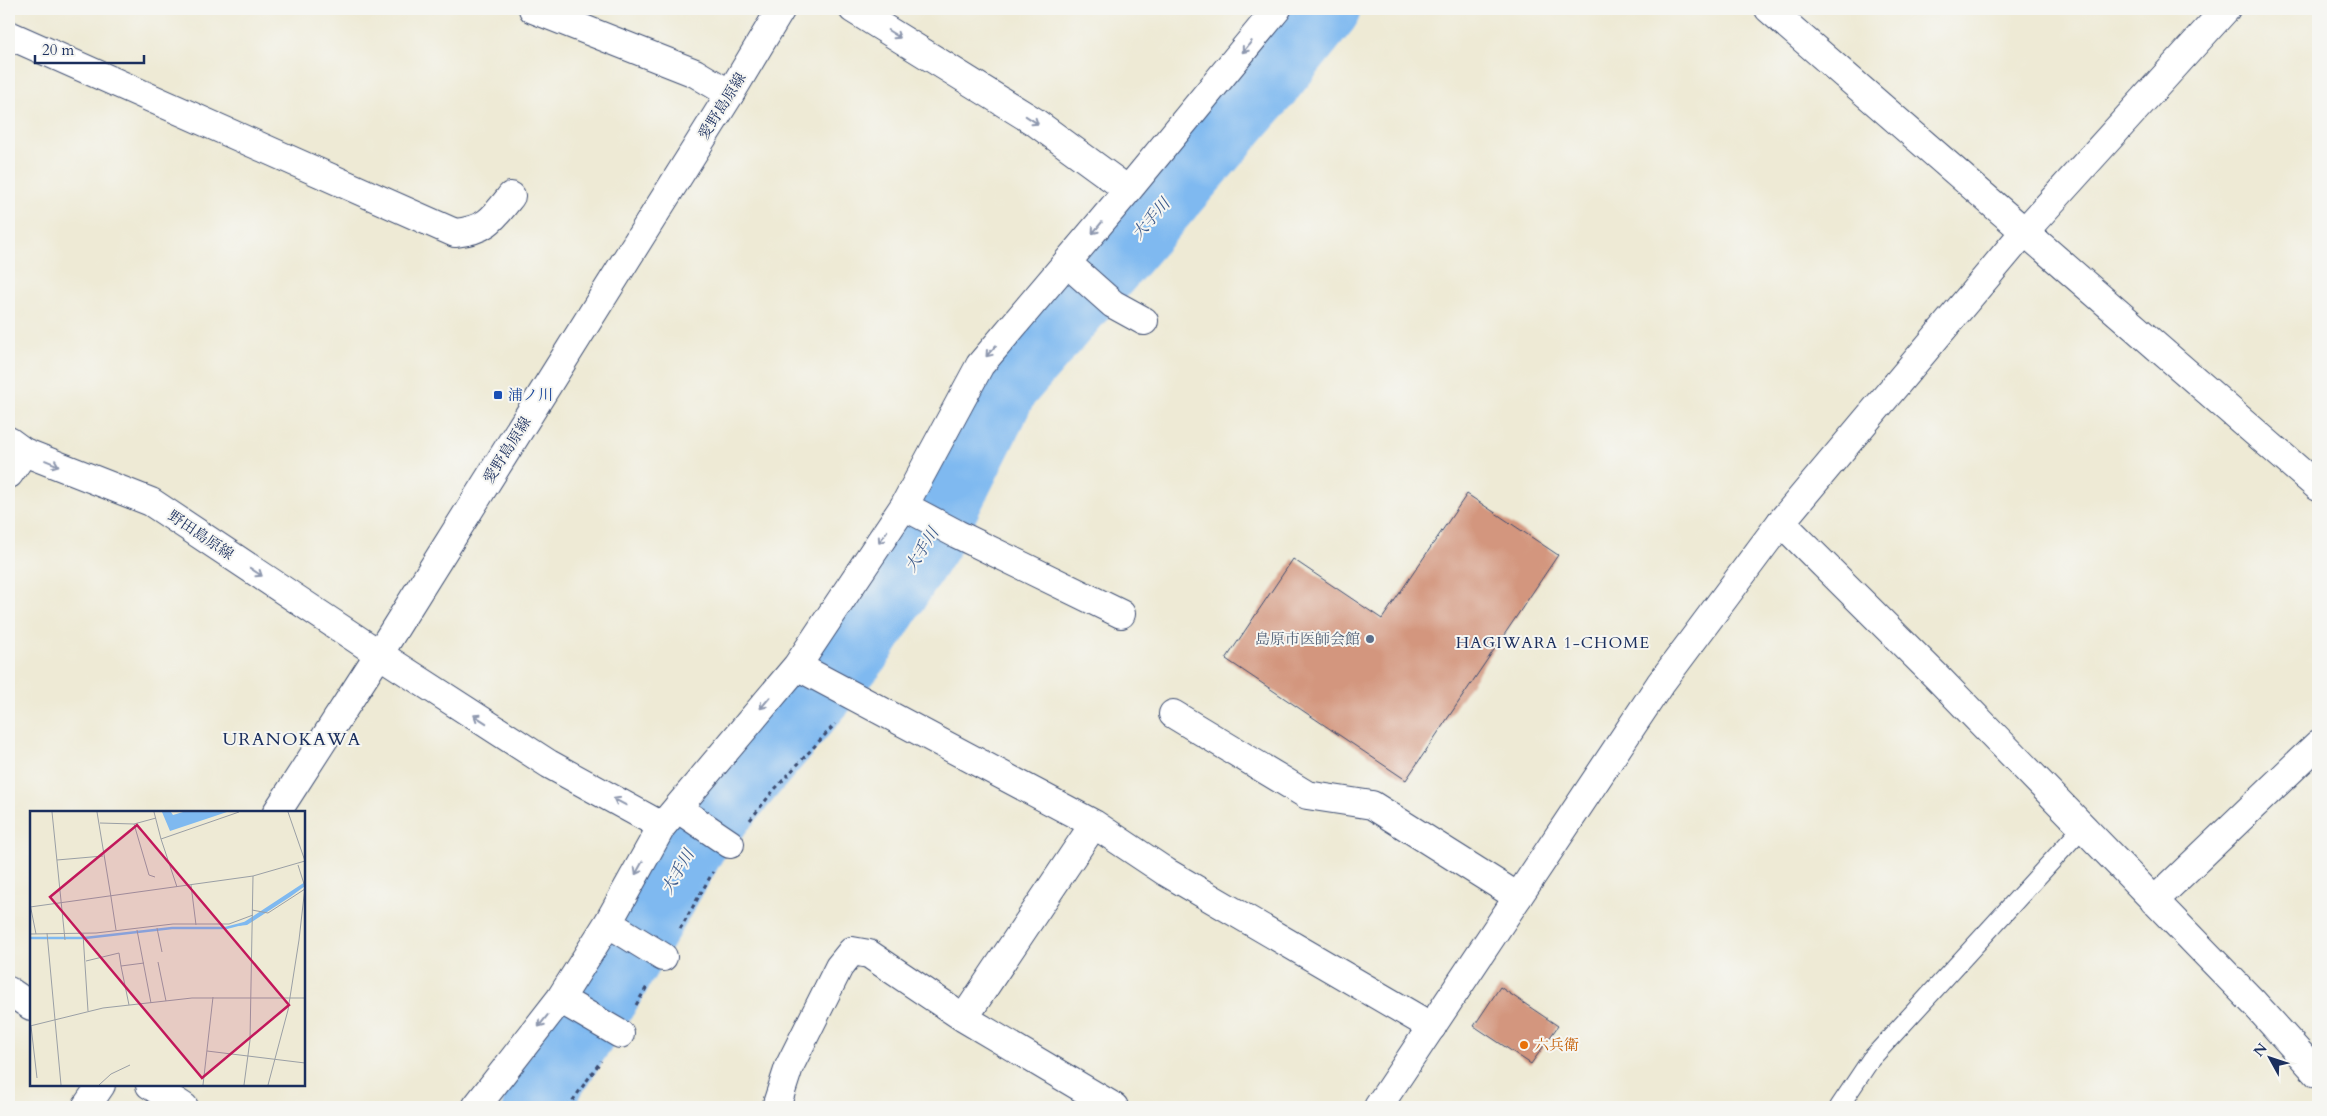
<svg xmlns="http://www.w3.org/2000/svg" width="2327" height="1116" font-family="Cardo,'Noto Serif JP',serif">
	<style>
		.lines { fill: none; stroke-linecap: round; stroke-linejoin: round }
		.river { stroke: #7fb9f0; stroke-width: 65 }
		.building { fill: #d3967e }
		.service-casing { stroke: #3b4b70; stroke-width: 20 }
		.minor-casing { stroke: #3b4b70; stroke-width: 30 }
		.tertiary-casing { stroke: #3b4b70; stroke-width: 30 }
		.secondary-casing { stroke: #3b4b70; stroke-width: 30 }
		.primary-casing { stroke: #3b4b70; stroke-width: 30 }
		.path { stroke: #3b4b70; stroke-width: 3; stroke-dasharray: 4 4; stroke-linecap: butt }
		.service { stroke: #fff; stroke-width: 18 }
		.minor { stroke: #fff; stroke-width: 28 }
		.tertiary { stroke: #fff; stroke-width: 28 }
		.secondary { stroke: #fff; stroke-width: 28 }
		.primary { stroke: #fff; stroke-width: 28 }
		.oneway { stroke: #8d97ae }
		.transit-dot { fill: #1a4fb4; stroke: #f6f6f2; stroke-width: 2 }
		.service-dot { fill: #5c6f8a; stroke: #f6f6f2; stroke-width: 2 }
		.food-dot { fill: #e8710a; stroke: #f6f6f2; stroke-width: 2 }
		.labels { text-anchor: middle; dominant-baseline: central; stroke-width: 4; stroke-linejoin: round; paint-order: stroke }
		.street-label { font-size: 15px; fill: #1b2f5e; stroke: #f6f6f2 }
		.transit-label { font-size: 15px; fill: #164399; stroke: #f6f6f2; text-anchor: start }
		.service-label { font-size: 15px; fill: #4e5e75; stroke: #f6f6f2; text-anchor: end }
		.food-label { font-size: 15px; fill: #c56008; stroke: #f6f6f2; text-anchor: start }
		.water-label { font-size: 16px; font-style: italic; fill: #39588a; stroke: #f6f6f2 }
		.neighbourhood-label { font-size: 16px; letter-spacing: 1px; fill: #1b2f5e; stroke: #f6f6f2 }
		.quarter-label { font-size: 18px; letter-spacing: 1px; fill: #1b2f5e; stroke: #f6f6f2 }
		.inset-river { fill: none; stroke: #7fb9f0; stroke-width: 2.5 }
		.inset-road { fill: none; stroke: #9a9fa5; stroke-width: 1 }
		.view { fill: #c2185b; fill-opacity: 0.15; stroke: #c2185b; stroke-width: 2.5 }
		.inset-edge { fill: none; stroke: #1b2f5e; stroke-width: 2.5 }
	</style>
	<rect width="100%" height="100%" fill="#f6f6f2"/>
	<filter id="ink" filterUnits="userSpaceOnUse"><feTurbulence type="fractalNoise" baseFrequency=".02" numOctaves="2"/><feDisplacementMap in="SourceGraphic" scale="10" xChannelSelector="R" yChannelSelector="G"/><feConvolveMatrix kernelMatrix="1 2 1 2 8 2 1 2 1" color-interpolation-filters="sRGB"/></filter>
	<filter id="wash" filterUnits="userSpaceOnUse"><feTurbulence type="fractalNoise" baseFrequency=".0096" numOctaves="4" result="noise"/><feDisplacementMap in="SourceGraphic" scale="20" xChannelSelector="R" yChannelSelector="G"/><feGaussianBlur stdDeviation="1.12" result="paint"/><feColorMatrix in="noise" values="0 0 0 0 0 0 0 0 0 0 0 0 0 0 0 0 0 1.4 0 .05"/><feComposite in="paint" operator="in"/></filter>
	<g filter="url(#wash)">
		<rect width="100%" height="100%" fill="#eeead5"/>
		<g class="lines">
			<path class="river" d="M535 1107 606 997 696 841 857 652 933 534 1006 387 1266 86 1328 9"/>
		</g>
		<g id="blocks">
			<path class="building" d="M1467 494 1558 555 1406 780 1226 659 1293 559 1382 619Z
				M1500 987 1558 1026 1531 1064 1474 1026Z"/>
		</g>
	</g>
	<g filter="url(#ink)">
		<use href="#blocks" fill-opacity="0" stroke="#3b4b70" stroke-width="1"/>
		<g class="lines">
			<g class="service-casing">
				<path id="service" d="M1839 1107 1871 1059 2083 827"/>
			</g>
			<g class="minor-casing">
				<path id="minor" d="M533 9 695 73 730 94
					M853 9 1035 122 1128 190
					M9 35 455 233C486 230 493 219 511 196
					M1067 263 1113 304 1144 321
					M9 474 24 452
					M904 506 957 534 1121 614
					M1781 522 1937 677 2254 1003 2318 1074
					M379 654 549 764 662 826
					M797 666 1094 824 1166 872 1432 1027
					M1173 714 1307 795 1372 805 1518 897
					M677 808 730 844
					M1094 824 964 1018 1114 1107
					M2154 901 2318 744
					M608 923 663 957
					M9 991 31 1006
					M560 999 620 1034
					M150 1085 184 1107
					M476 1107 560 999 608 923 662 826 797 666 904 506 980 365 1128 190 1277 9
					M776 1107 789 1067 839 967 852 951 869 954 964 1018"/>
			</g>
			<g class="tertiary-casing">
				<path id="tertiary" d="M1769 9 2318 487
					M1378 1107 1660 684 1781 522 2025 231 2226 9"/>
			</g>
			<g class="secondary-casing">
				<path id="secondary" d="M9 441 24 452 151 502 379 654"/>
			</g>
			<g class="primary-casing">
				<path id="primary" d="M277 812 379 654 730 94 781 9
					M86 1107 101 1085"/>
			</g>
			<path class="path" d="M750 820 774 790 835 724
				M680 929 713 872
				M636 1005 648 985
				M568 1107 601 1061"/>
			<use href="#service" class="service"/>
			<use href="#minor" class="minor"/>
			<use href="#tertiary" class="tertiary"/>
			<use href="#secondary" class="secondary"/>
			<use href="#primary" class="primary"/>
		</g>
		<defs><path id="oneway-shaft" d="M-6 0H5M1.5-3L5.5 0L1.5 3" fill="none" stroke-width="1.6" stroke-linecap="round" stroke-linejoin="round" transform="scale(1.25)"/></defs>
		<g class="oneway">
			<use href="#oneway-shaft" transform="translate(894 34) rotate(32)"/>
			<use href="#oneway-shaft" transform="translate(1247 47) rotate(129)"/>
			<use href="#oneway-shaft" transform="translate(1032 120) rotate(33)"/>
			<use href="#oneway-shaft" transform="translate(1097 228) rotate(130)"/>
			<use href="#oneway-shaft" transform="translate(991 351) rotate(131)"/>
			<use href="#oneway-shaft" transform="translate(52 463) rotate(22)"/>
			<use href="#oneway-shaft" transform="translate(883 537) rotate(124)"/>
			<use href="#oneway-shaft" transform="translate(256 572) rotate(34)"/>
			<use href="#oneway-shaft" transform="translate(765 703) rotate(130)"/>
			<use href="#oneway-shaft" transform="translate(480 719) rotate(-147)"/>
			<use href="#oneway-shaft" transform="translate(620 802) rotate(-152)"/>
			<use href="#oneway-shaft" transform="translate(639 868) rotate(119)"/>
			<use href="#oneway-shaft" transform="translate(543 1021) rotate(128)"/>
		</g>
	</g>
	<rect class="transit-dot" x="493" y="390" width="10" height="10" rx="2.5"/>
	<circle class="service-dot" cx="1370" cy="639" r="5"/>
	<circle class="food-dot" cx="1524" cy="1045" r="5"/>
	<g class="labels">
		<g class="street-label">
			<text transform="translate(722 106) rotate(-58)">愛野島原線</text>
			<text transform="translate(507 450) rotate(-58)">愛野島原線</text>
			<text transform="translate(201 535) rotate(34)">野田島原線</text>
		</g>
		<g class="transit-label">
			<text x="508" y="395">浦ノ川</text>
		</g>
		<g class="service-label">
			<text x="1360" y="639">島原市医師会館</text>
		</g>
		<g class="food-label">
			<text x="1534" y="1045">六兵衛</text>
		</g>
		<g class="water-label">
			<text transform="translate(1151 219) rotate(-49)">大手川</text>
			<text transform="translate(922 550) rotate(-58)">大手川</text>
			<text transform="translate(678 872) rotate(-60)">大手川</text>
		</g>
		<g class="neighbourhood-label">
			<text x="1553" y="643">HAGIWARA 1-CHOME</text>
		</g>
		<g class="quarter-label">
			<text x="292" y="739">URANOKAWA</text>
		</g>
	</g>
	<g transform="translate(30 811)">
		<rect width="275" height="275" fill="#eeead5"/>
		<path d="M132 1H141L143 4 153 1H197L140 20ZM275 71V75L260 86 217 114 208 115Z" fill="#7fb9f0"/>
		<path class="inset-river" d="M0 127H55L142 117H196L215 112"/>
		<path class="inset-road" d="M22 1 35 129M67 1 81 86M124 1 131 28 209 1M258 1 275 50M70 12 104 13 126 7M104 13 119 64 125 66M131 28 147 76M27 49 73 45M161 74 166 114M81 86 86 119M0 93 6 123M0 96 223 65 275 50M222 99 238 102 275 78M127 117 132 141M107 119 121 192M17 122 31 274M0 123 66 122 143 113H199L223 104M53 123 58 200M56 150 89 142 91 155M128 151 136 190M99 194 91 155 114 152M0 215 73 197 162 187H275M1 215 7 267M177 240 275 252M69 274 81 263 100 254M173 274 183 186M214 274 220 229 223 65M238 274 258 199 269 129 275 76 268 54"/>
		<path class="view" d="M107 14 259 194 172 267 20 86Z"/>
		<rect width="275" height="275" class="inset-edge"/>
	</g>
	<rect width="2327" height="1116" fill="none" stroke="#f6f6f2" stroke-width="30"/>
	<g transform="translate(2270 1058) rotate(310)" stroke="#f6f6f2" stroke-width="4" paint-order="stroke">
	<path d="M0-4L9 19L0 12L-9 19Z" fill="#1b2f5e"/>
	<text y="-8" font-size="14" font-weight="bold" text-anchor="middle" fill="#1b2f5e">N</text>
	</g>
	<path d="M35 55v8h109v-8" fill="none" stroke="#1b2f5e" stroke-width="2.5"/>
	<text x="42" y="55" font-size="15" fill="#1b2f5e" stroke="#f6f6f2" stroke-width="4" paint-order="stroke">20 m</text>
</svg>
